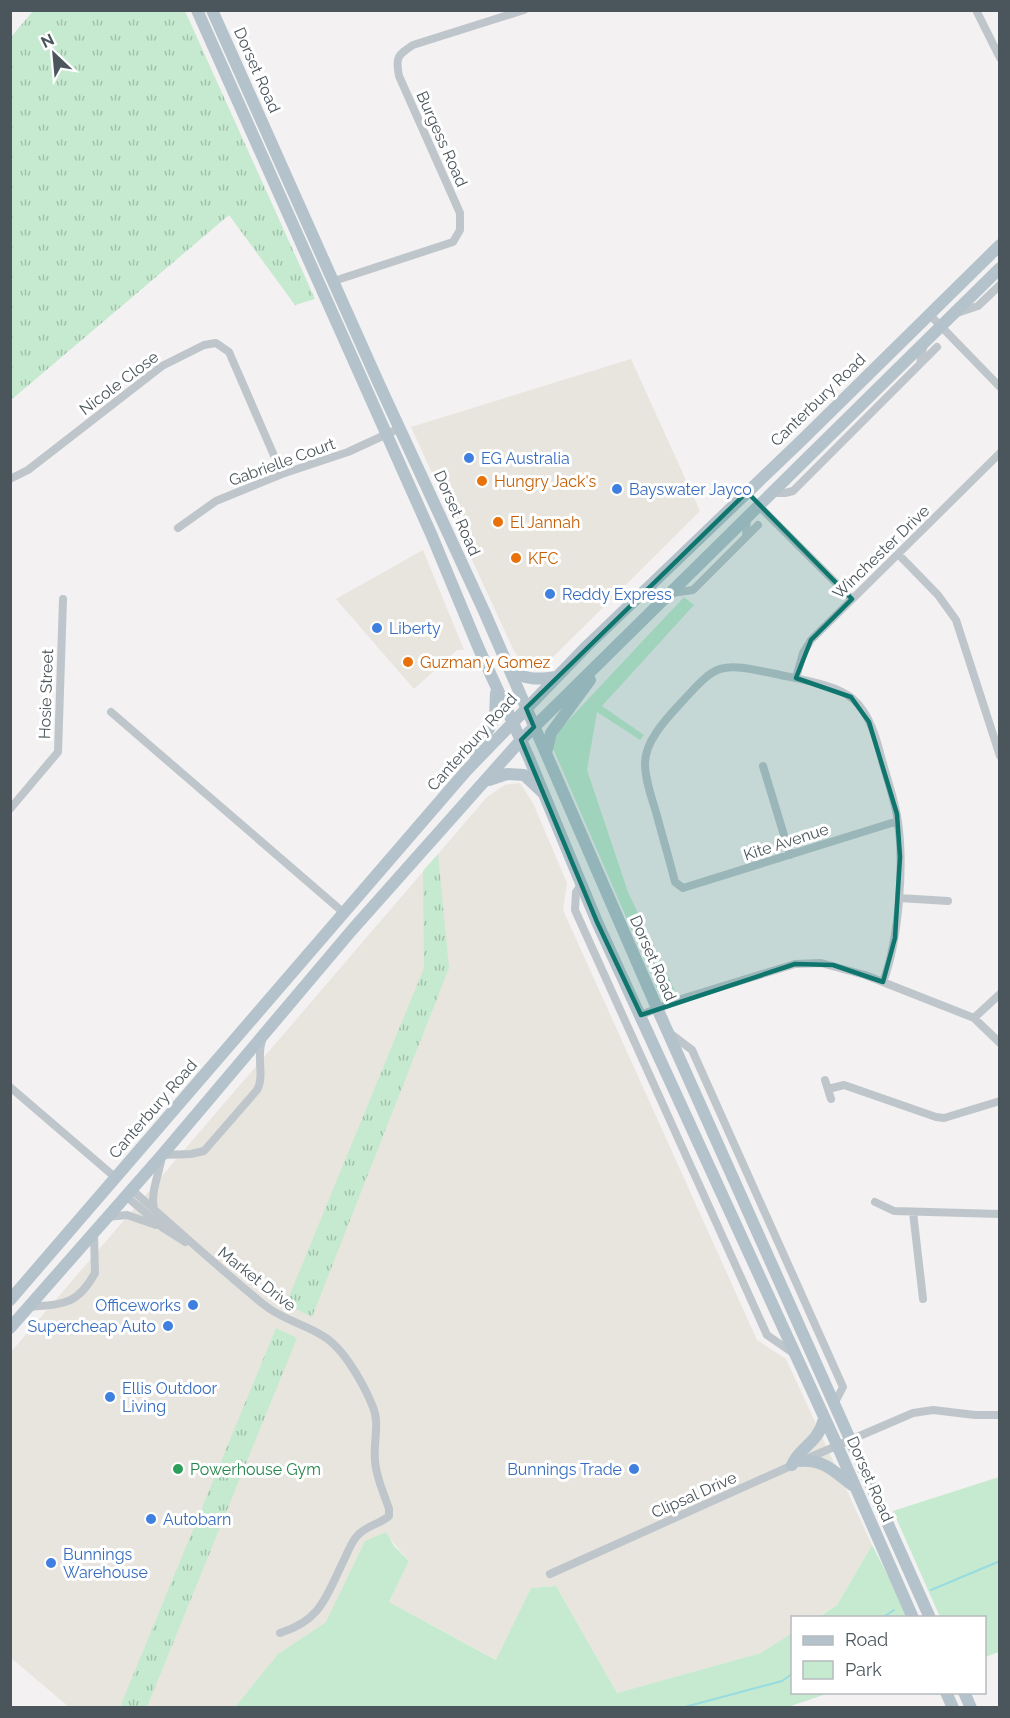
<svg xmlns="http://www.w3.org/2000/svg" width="1010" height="1718" font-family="Raleway,sans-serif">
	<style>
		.commercial { fill: #e8e5de }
		.grass { fill: url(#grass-tufts) }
		.park { fill: #c5eacf }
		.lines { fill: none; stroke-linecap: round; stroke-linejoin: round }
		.stream { stroke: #98dbe1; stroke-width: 2 }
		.street { stroke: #bec6cb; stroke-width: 8 }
		.primary { stroke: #b4c3cb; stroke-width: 12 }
		.marked { fill: #0f766e; fill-opacity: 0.2; stroke: #0f766e; stroke-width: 4.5; stroke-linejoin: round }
		.shop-dot { fill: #3f7fe0; stroke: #fff; stroke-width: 2 }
		.food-dot { fill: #e8710a; stroke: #fff; stroke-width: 2 }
		.leisure-dot { fill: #2e9e5b; stroke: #fff; stroke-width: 2 }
		.labels { text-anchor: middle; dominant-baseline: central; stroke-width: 6; stroke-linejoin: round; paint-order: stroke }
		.street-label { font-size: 16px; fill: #4b565c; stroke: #fff }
		.shop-label { font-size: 16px; fill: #366cbe; stroke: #fff; text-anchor: start }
		.food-label { font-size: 16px; fill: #c56008; stroke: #fff; text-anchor: start }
		.leisure-label { font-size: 16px; fill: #27864d; stroke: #fff; text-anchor: start }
	</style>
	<defs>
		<pattern id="grass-tufts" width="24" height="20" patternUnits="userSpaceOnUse" patternTransform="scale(1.5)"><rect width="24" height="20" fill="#c5eacf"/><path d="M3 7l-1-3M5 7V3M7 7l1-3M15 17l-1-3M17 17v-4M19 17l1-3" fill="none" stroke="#a2c0ab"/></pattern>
	</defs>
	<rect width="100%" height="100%" fill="#f3f1f1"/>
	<path class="commercial" d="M631 359 700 511 543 667 534 671 524 665 514 651 411 427Z
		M423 550 464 650H457L414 689 336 599Z
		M520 783 533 803 567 883 563 910 757 1340 786 1359 872 1545 837 1605 817 1617 792 1618V1633L761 1653 617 1693 556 1586 531 1588 497 1660 389 1602 409 1561 389 1538 326 1622 278 1654 235 1707H69L11 1658V1352L487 797 505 785Z"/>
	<path class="grass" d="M33 11H185L315 299 295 305 229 215 11 400V37Z
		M438 854 449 968 312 1317 286 1304 424 968 423 871Z
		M276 1328 297 1338 147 1707H120Z"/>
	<path class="park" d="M684 597 694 605 602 706 644 735 640 740 597 712 587 770 628 892 675 991 665 995 658 991 552 746 561 728Z
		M999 1477V1652L985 1657 984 1618 940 1617 893 1511Z
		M386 1532 394 1546 409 1561 389 1602 496 1660 531 1588 556 1586 617 1693 761 1653 792 1633V1692L829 1693 785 1708 235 1707 278 1654 326 1622 365 1541Z
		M872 1545 909 1617 817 1618 837 1605Z"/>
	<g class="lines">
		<path class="stream" d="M931 1590 1000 1561
			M882 1618 894 1610
			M681 1708 782 1681 792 1674"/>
		<path class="street" d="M976 10 1000 58
			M334 281 453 242 460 230V213L399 76C395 57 398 55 413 45L524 10
			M929 314 1000 387
			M954 314 978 306 1000 285
			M921 363 937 347
			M10 479 28 470 162 366 204 345 216 343 229 352 282 474
			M772 493H785L793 491 920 364 924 343
			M759 506 852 599
			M178 528 216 501 282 474 348 452 400 428
			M746 537 758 525
			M899 555 938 595 956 620 1000 756
			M672 593 693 590 746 537 747 518
			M796 678 803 653 811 640 1000 453
			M111 712 344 913
			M763 766 790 855
			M10 809 58 752 63 599
			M581 885 576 892 575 910 767 1335 793 1353
			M899 898 948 901
			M883 982C899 940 905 861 897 816 894 799 888 781 883 764 877 741 871 715 853 699 836 684 798 679 776 674 718 662 718 662 679 705 665 720 645 742 645 763 645 779 651 796 656 812 662 835 669 858 675 882L683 888 898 821
			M641 1015 678 1000 795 964 821 963 865 975 974 1018 1000 1043
			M974 1018 1000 994
			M671 1034 692 1050 843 1387 834 1404
			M825 1080 831 1099
			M10 1087 116 1178
			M828 1089 844 1085 936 1117 944 1118 1000 1101
			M131 1189C175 1228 218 1267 263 1304 284 1321 303 1323 323 1336 344 1348 364 1385 373 1407 380 1424 373 1443 375 1461 376 1478 384 1493 389 1509V1516C380 1524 366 1526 358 1535 351 1542 348 1552 344 1560 326 1596 322 1620 280 1633
			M126 1196 163 1228 185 1242
			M875 1202 894 1211 1000 1214
			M154 1209C150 1191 160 1173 162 1155L191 1154 204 1151 257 1090C265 1076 256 1057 262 1041
			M913 1212 923 1299
			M107 1217 127 1215 156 1225
			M28 1307C62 1304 77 1306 95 1273L94 1234
			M806 1459 913 1413 933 1410 975 1415H1000
			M550 1574 795 1464"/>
		<path class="primary" d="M197 10 432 536 479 649 529 758 597 922 837 1445 913 1618
			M212 10 379 384 484 611 657 1008 930 1618
			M509 668C525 680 536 680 556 677
			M546 753 551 733 590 680
			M475 755 495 717 496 693
			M489 780 507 774 524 775 542 792
			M10 1300 466 771 587 646 803 439 1000 245
			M10 1328 162 1155 352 930 521 740 1000 268
			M800 1461C824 1459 835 1472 852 1485
			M792 1465C800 1446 818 1444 824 1419
			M946 1692 953 1708
			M964 1692 971 1708"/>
	</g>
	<path class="marked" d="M747 492 852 599 811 640 796 678 851 697 869 722 897 814 900 857 895 938 883 982 833 965 795 964 641 1015 597 922 521 740 534 727 526 708Z"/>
	<g class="shop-dot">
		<circle cx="469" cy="458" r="6"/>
		<circle cx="617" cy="489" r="6"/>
		<circle cx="550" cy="594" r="6"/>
		<circle cx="377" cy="628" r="6"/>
		<circle cx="193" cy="1305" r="6"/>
		<circle cx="168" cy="1326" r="6"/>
		<circle cx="110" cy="1397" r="6"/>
		<circle cx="634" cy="1469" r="6"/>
		<circle cx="151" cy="1519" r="6"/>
		<circle cx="51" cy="1563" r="6"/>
	</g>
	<g class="food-dot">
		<circle cx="482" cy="481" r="6"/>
		<circle cx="498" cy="522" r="6"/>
		<circle cx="516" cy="558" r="6"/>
		<circle cx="408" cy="662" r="6"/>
	</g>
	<circle class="leisure-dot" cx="178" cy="1469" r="6"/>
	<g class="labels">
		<g class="street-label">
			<text transform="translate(257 70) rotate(66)">Dorset Road</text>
			<text transform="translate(442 139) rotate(66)">Burgess Road</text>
			<text transform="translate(119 383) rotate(-37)">Nicole Close</text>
			<text transform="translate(818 400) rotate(-44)">Canterbury Road</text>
			<text transform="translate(282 462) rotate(-20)">Gabrielle Court</text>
			<text transform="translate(457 513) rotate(66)">Dorset Road</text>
			<text transform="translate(881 552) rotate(-44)">Winchester Drive</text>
			<text transform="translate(46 694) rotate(-88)">Hosie Street</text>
			<text transform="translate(472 742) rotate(-48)">Canterbury Road</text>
			<text transform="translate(786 842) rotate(-18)">Kite Avenue</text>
			<text transform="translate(653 958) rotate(66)">Dorset Road</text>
			<text transform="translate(153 1109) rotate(-49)">Canterbury Road</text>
			<text transform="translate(257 1279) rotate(38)">Market Drive</text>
			<text transform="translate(870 1479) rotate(66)">Dorset Road</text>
			<text transform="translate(694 1495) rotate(-24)">Clipsal Drive</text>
		</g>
		<g class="shop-label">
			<text x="481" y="458">EG Australia</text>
			<text x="629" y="489">Bayswater Jayco</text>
			<text x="562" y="594">Reddy Express</text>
			<text x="389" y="628">Liberty</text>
			<text x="181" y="1305" text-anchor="end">Officeworks</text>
			<text x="156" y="1326" text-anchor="end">Supercheap Auto</text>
			<text x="122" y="1388">Ellis Outdoor<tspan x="122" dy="18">Living</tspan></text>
			<text x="622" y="1469" text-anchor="end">Bunnings Trade</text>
			<text x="163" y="1519">Autobarn</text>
			<text x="63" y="1554">Bunnings<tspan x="63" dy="18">Warehouse</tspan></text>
		</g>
		<g class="food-label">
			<text x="494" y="481">Hungry Jack's</text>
			<text x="510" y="522">El Jannah</text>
			<text x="528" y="558">KFC</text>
			<text x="420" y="662">Guzman y Gomez</text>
		</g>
		<g class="leisure-label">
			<text x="190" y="1469">Powerhouse Gym</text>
		</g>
	</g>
	<rect width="1010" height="1718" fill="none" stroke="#4b565c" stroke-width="24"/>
	<rect x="791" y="1616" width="195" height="78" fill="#ffffff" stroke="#b7bbbe" stroke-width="1.5"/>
	<rect x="803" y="1636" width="30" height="9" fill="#b4c3cb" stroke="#b7bbbe" stroke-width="1.5"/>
	<text x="845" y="1646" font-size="18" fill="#4b565c">Road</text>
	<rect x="803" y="1661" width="30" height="18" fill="#c5eacf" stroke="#b7bbbe" stroke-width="1.5"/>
	<text x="845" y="1676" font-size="18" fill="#4b565c">Park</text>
	<g transform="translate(54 54) rotate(334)" stroke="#ffffff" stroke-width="4.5" paint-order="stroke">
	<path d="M0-4.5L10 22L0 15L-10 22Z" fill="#4b565c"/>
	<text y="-9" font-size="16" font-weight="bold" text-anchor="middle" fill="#4b565c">N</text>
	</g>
</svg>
